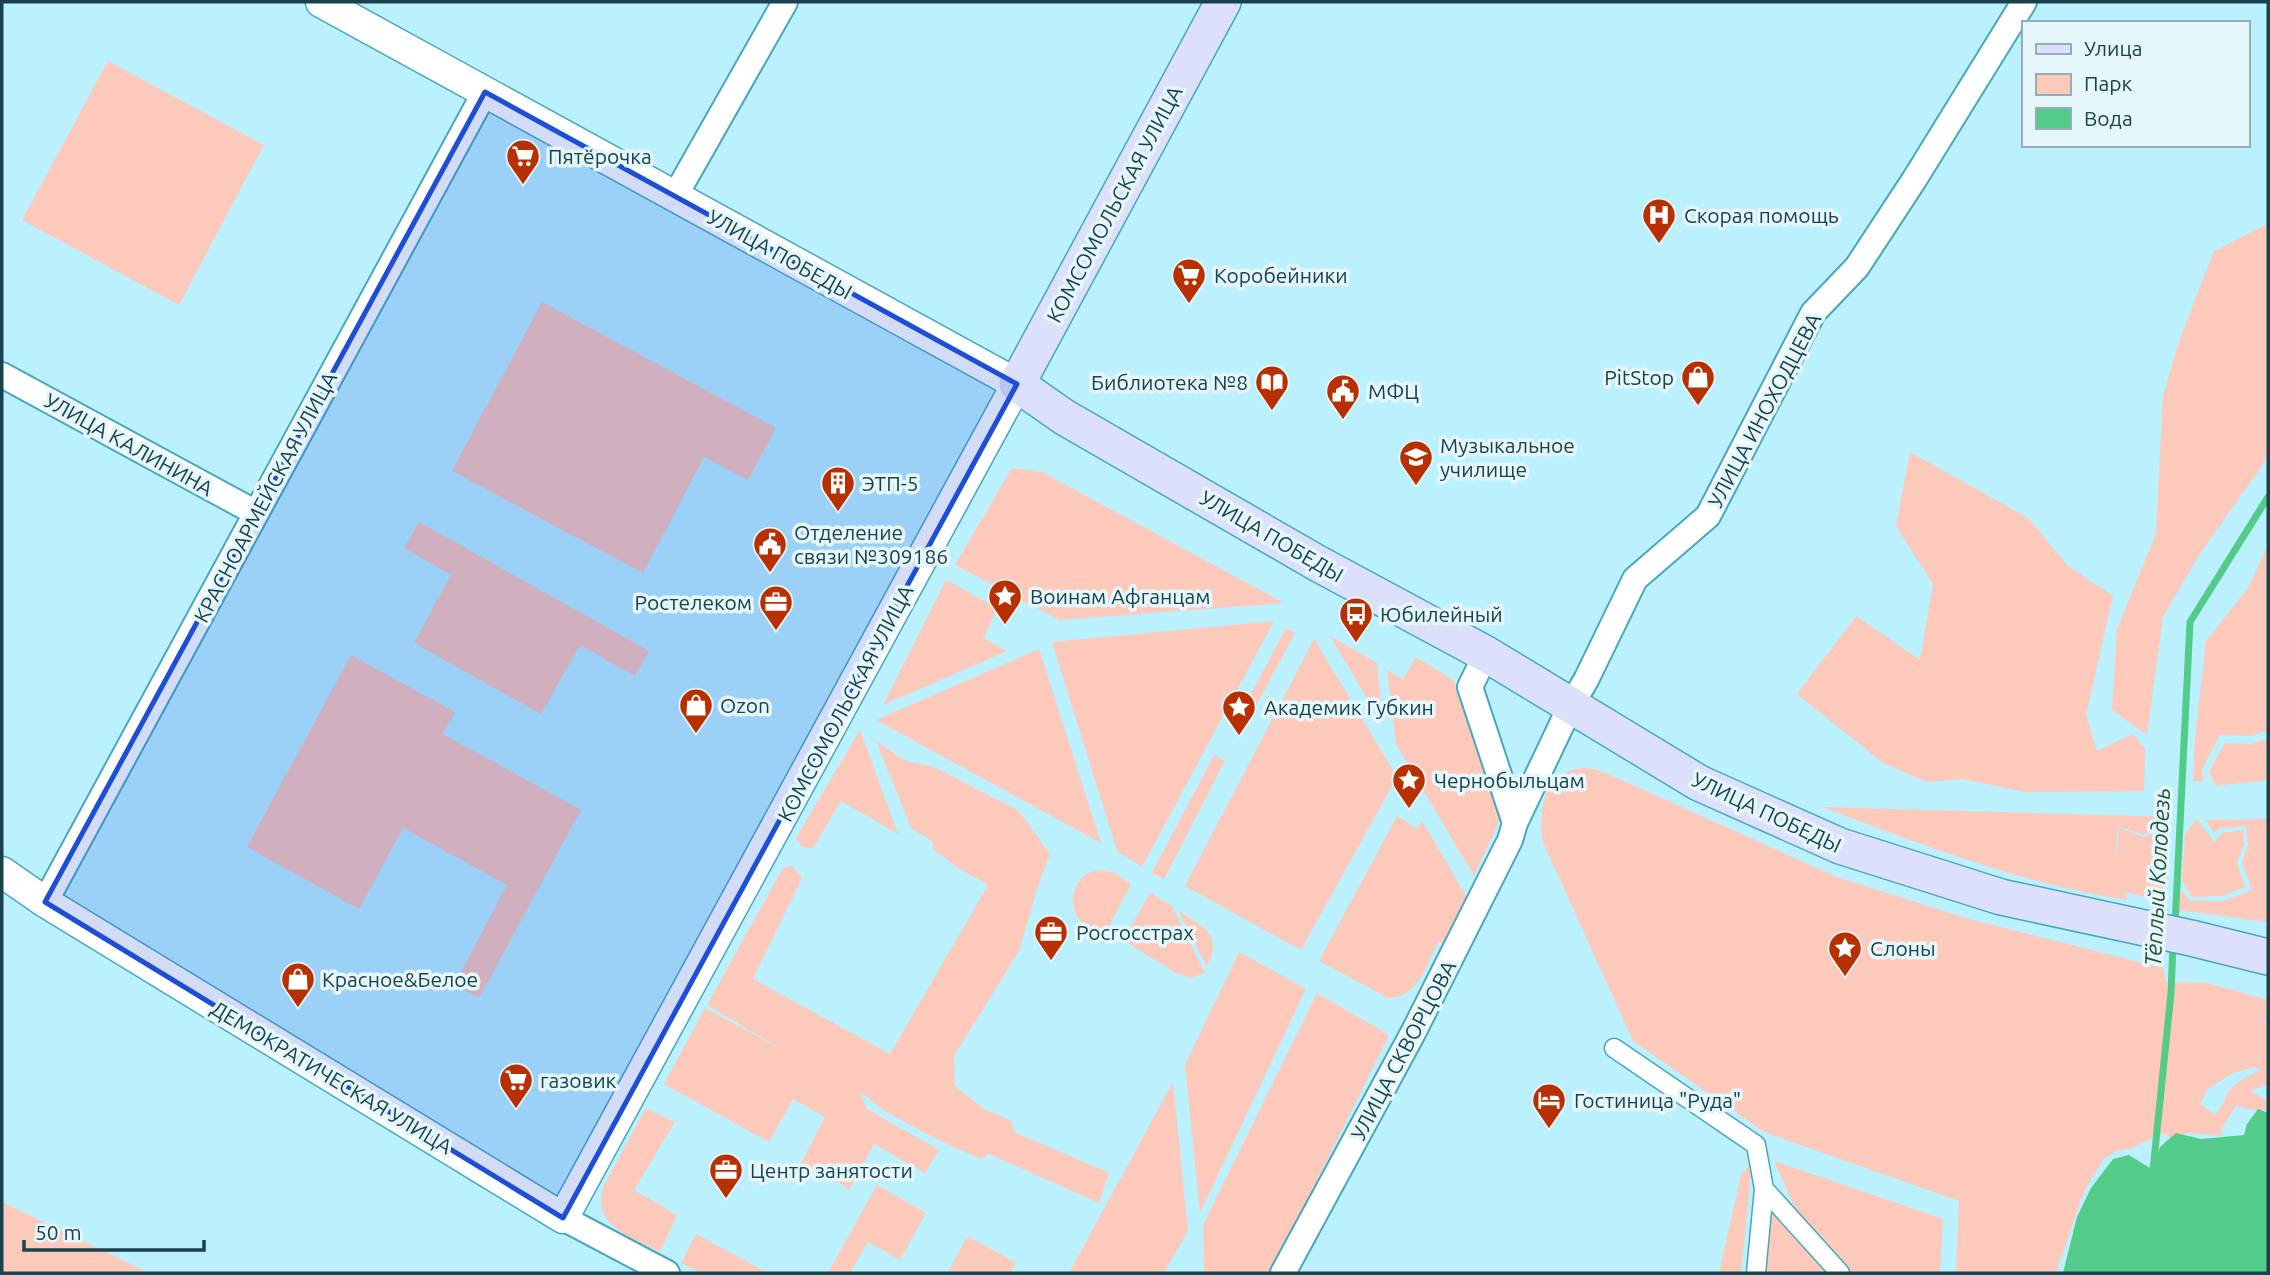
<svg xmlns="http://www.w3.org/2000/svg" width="2270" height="1275" font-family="Ubuntu,sans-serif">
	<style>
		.green { fill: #fdc9ba; fill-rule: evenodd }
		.water { fill: #54cc89 }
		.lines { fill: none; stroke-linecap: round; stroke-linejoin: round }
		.stream { stroke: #54cc89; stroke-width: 7 }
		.pedestrian-casing { stroke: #46a8bf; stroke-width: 21 }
		.minor-casing { stroke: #46a8bf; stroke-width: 28 }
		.tertiary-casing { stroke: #46a8bf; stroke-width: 33 }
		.secondary-casing { stroke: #46a8bf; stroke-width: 38 }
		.pedestrian { stroke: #fff; stroke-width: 18 }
		.minor { stroke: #fff; stroke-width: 24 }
		.tertiary { stroke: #fff; stroke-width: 30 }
		.secondary { stroke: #dce0fb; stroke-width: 35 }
		.marked { fill: #1d4ed8; fill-opacity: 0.2; stroke: #1d4ed8; stroke-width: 5; stroke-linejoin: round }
		.labels { text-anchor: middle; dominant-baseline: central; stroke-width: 7; stroke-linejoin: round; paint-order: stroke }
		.poi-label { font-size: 21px; fill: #19424c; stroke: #e5f7fb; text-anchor: start }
		.street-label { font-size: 21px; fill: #19424c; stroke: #e5f7fb }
		.water-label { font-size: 23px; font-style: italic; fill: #255539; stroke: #e5f7fb }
	</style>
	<rect width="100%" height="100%" fill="#bbf0ff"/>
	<path class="green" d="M108 61 264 145 179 305 22 220Z
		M2268 224V452L2264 463 2199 555 2163 617 2147 735 2112 710 2117 629 2156 534 2163 395 2180 339 2214 251Z
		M542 302 776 428 748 480 704 457 643 573 452 471Z
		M1910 452 2028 518 2068 566 2113 596 2086 715 2097 751 2133 734 2145 749 2144 791 2025 792 1962 779 1926 782 1882 762 1797 694 1856 616 1920 660 1933 584 1896 526Z
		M1012 468 1042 472 1284 603 1060 620 955 565Z
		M419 522 649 651 635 676 580 645 541 714 414 643 451 575 404 548Z
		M2268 545V730L2250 736 2220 735 2202 769 2203 782 2193 781 2195 738 2206 641 2248 588Z
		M946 580 997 608 984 638 1007 651 883 705Z
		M1274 621 1142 867 1117 851 1052 642Z
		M1286 628 1295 633 1245 727 1236 722Z
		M1330 636 1377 663 1383 725Z
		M1314 639 1397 777 1301 950 1185 886Z
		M1039 649 1101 843 876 720Z
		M351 655 455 712 443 734 581 810 479 998 454 985 507 885 403 828 359 909 247 847Z
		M1416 657 1453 680 1501 818 1474 876 1396 744 1387 670 1403 679Z
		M860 730 898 834 841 801 813 848 802 847 796 838Z
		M2268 739V780L2216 786 2209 771 2225 743 2250 744Z
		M876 741 906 761 934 767 1018 810 1050 854 1038 886 1019 951 954 1056 955 1086 984 1109 1012 1121 1014 1132 1109 1173 1099 1203 989 1154 981 1159C947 1145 914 1128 882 1109 874 1104 870 1096 860 1094L867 1109 939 1150 925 1173 874 1144 850 1189 801 1163 825 1117 793 1099 769 1142 664 1084 705 1008 783 1050 707 1005 783 868 792 866 802 878 753 979 890 1054 988 885 955 866 933 849V842L911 828Z
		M1214 755 1225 761 1164 879 1152 873Z
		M1583 768 1594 769 1608 774 1837 877 1969 919 2163 968 2166 982 2207 983 2268 1000V1017L2264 1023 2268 1027V1084L2250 1091 2268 1101V1110H2254L2236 1106 2221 1129 2222 1136 2188 1133 2172 1138 2163 1133 2132 1148 2116 1151 2103 1160 2084 1191 2056 1273H1956L1959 1201 1764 1132 1633 1041 1542 840C1540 807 1542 772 1583 768ZM2253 1067 2262 1070C2245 1076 2232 1084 2224 1099L2225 1101 2215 1115 2200 1104 2207 1090 2231 1074Z
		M1822 807 2170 817 2168 831 2142 834 2118 826 2115 855 2116 857 2119 827 2143 837 2155 834 2169 837 2168 879 2153 899 2125 892 2127 900C2021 884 1921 844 1822 807Z
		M1397 816 1417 829 1422 821 1468 899 1445 944 1438 942C1426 965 1418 998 1388 998L1319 961Z
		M2197 819 2214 842 2222 833 2243 830 2244 844 2237 863 2245 887 2222 896 2192 897 2182 880 2185 834Z
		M2268 819V922L2179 910 2181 889 2190 901H2224L2252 890 2242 862 2248 845 2246 826 2220 828 2214 833 2206 820Z
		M1097 870 1113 872 1131 884 1105 934C1098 931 1090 928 1084 924 1068 912 1070 886 1086 874 1090 872 1094 871 1097 870Z
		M1150 893 1172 906 1205 973 1191 978 1176 973 1123 940Z
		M1178 910C1203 928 1224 933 1207 967Z
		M1239 952 1306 989 1200 1213 1185 1065Z
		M1317 993 1389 1035 1271 1273H1204L1203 1225Z
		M1173 1082 1188 1231 1164 1273H1069Z
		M646 1108 675 1122 634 1190 677 1215 660 1252C631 1237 590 1226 604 1185Z
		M1774 1161 1943 1219 1940 1273H1850L1796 1210Z
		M1752 1162 1741 1273H1719L1741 1175Z
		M877 1185 926 1213 900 1260 868 1242 850 1273H828Z
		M2 1202 149 1273H2Z
		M1769 1206 1829 1273H1764Z
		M696 1234 768 1273H701L681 1263Z
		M968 1236 1016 1263 1010 1273H947Z"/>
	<path class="water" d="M2258 1109 2268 1113V1273H2063L2077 1217 2091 1188 2113 1159 2129 1155 2153 1170 2160 1147 2176 1133 2201 1139 2244 1135 2247 1124Z"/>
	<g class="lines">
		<path class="stream" d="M2175 925 2190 622 2268 497
			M2150 1179 2153 1170 2171 993 2173 944"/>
		<g class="pedestrian-casing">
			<path id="pedestrian" d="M1614 1048 1756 1145 1764 1189 1756 1273
				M1764 1189 1840 1273"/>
		</g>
		<g class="minor-casing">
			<path id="minor" d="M675 196 785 2
				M2 375 256 513
				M1486 654 1470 687 1515 823
				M45 902 485 92
				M563 1218 667 1273
				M1283 1273 1413 1033 1510 840 1515 823 1570 707 1586 680 1635 579 1708 516 1813 313 1857 267 1914 180 2024 2"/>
		</g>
		<g class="tertiary-casing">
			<path id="tertiary" d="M2 872 45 902 563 1218 1017 384 321 2"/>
		</g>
		<g class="secondary-casing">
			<path id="secondary" d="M1223 2 1017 384 1064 417 1317 563 1486 654 1699 783 1840 846 2001 897 2191 938 2268 957"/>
		</g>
		<use href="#pedestrian" class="pedestrian"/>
		<use href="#minor" class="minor"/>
		<use href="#tertiary" class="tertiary"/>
		<use href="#secondary" class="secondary"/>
	</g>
	<path class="marked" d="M485 92 1017 384 563 1218 45 902Z"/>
	<defs>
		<g id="supermarket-pin" transform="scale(1.75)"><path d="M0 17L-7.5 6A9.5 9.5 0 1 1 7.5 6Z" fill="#b93000" stroke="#e5f7fb"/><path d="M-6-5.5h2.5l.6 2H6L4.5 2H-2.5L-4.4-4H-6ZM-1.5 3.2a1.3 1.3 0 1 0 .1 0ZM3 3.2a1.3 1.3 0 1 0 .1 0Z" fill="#fff"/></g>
		<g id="hospital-pin" transform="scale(1.75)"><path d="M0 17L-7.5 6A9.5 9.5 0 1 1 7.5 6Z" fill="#b93000" stroke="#e5f7fb"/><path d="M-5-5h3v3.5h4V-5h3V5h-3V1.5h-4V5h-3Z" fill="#fff"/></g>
		<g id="shop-pin" transform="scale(1.75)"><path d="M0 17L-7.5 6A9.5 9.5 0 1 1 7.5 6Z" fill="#b93000" stroke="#e5f7fb"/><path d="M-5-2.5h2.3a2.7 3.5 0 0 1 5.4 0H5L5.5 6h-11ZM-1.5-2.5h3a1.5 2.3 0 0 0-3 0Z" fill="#fff"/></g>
		<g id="library-pin" transform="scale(1.75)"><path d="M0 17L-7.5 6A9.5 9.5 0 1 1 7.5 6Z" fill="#b93000" stroke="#e5f7fb"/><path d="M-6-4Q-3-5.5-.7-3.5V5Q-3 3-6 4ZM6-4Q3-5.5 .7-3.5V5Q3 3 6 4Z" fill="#fff"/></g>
		<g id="civic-pin" transform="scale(1.75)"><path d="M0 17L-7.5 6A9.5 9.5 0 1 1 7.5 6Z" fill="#b93000" stroke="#e5f7fb"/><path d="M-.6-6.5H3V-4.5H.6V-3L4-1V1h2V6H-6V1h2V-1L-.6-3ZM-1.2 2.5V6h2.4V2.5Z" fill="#fff"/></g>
		<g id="university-pin" transform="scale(1.75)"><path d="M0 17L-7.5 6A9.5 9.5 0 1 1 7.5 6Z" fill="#b93000" stroke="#e5f7fb"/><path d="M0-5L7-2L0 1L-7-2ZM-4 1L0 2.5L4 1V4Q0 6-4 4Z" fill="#fff"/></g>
		<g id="building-pin" transform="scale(1.75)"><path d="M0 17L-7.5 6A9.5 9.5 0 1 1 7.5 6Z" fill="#b93000" stroke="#e5f7fb"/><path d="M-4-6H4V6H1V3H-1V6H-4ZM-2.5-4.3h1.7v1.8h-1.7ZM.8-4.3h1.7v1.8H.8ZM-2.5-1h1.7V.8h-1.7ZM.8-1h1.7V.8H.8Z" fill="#fff"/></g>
		<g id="sight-pin" transform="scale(1.75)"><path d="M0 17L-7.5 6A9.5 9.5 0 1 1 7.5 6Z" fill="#b93000" stroke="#e5f7fb"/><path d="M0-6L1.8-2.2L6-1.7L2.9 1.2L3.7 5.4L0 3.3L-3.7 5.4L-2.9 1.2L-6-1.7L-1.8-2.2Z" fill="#fff"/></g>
		<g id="office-pin" transform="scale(1.75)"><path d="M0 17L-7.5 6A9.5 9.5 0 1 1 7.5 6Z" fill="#b93000" stroke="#e5f7fb"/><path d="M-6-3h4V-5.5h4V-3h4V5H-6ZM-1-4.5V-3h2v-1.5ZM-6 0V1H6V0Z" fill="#fff"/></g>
		<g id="bus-pin" transform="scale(1.75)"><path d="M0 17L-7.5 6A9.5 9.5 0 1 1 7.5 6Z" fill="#b93000" stroke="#e5f7fb"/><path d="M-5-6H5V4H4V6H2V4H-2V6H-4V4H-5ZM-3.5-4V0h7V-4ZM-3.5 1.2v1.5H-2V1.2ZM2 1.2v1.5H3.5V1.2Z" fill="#fff"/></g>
		<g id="hotel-pin" transform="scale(1.75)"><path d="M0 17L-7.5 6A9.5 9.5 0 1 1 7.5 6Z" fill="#b93000" stroke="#e5f7fb"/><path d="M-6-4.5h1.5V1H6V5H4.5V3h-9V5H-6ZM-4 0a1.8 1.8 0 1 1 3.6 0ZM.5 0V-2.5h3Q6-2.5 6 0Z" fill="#fff"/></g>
	</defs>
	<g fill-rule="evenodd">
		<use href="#supermarket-pin" x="523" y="156"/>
		<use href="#hospital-pin" x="1659" y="215"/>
		<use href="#supermarket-pin" x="1189" y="275"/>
		<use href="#shop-pin" x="1698" y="377"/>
		<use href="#library-pin" x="1272" y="382"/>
		<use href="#civic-pin" x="1343" y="391"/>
		<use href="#university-pin" x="1416" y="457"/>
		<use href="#building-pin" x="838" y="483"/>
		<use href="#civic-pin" x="770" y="544"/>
		<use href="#sight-pin" x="1005" y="596"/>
		<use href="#office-pin" x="776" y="602"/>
		<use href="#bus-pin" x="1356" y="614"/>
		<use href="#shop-pin" x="696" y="705"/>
		<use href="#sight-pin" x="1239" y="707"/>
		<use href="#sight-pin" x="1409" y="780"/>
		<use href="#office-pin" x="1051" y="932"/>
		<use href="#sight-pin" x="1845" y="948"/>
		<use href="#shop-pin" x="298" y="979"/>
		<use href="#supermarket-pin" x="516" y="1080"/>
		<use href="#hotel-pin" x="1549" y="1100"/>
		<use href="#office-pin" x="726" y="1170"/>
	</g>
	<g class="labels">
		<g class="poi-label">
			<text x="548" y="156">Пятёрочка</text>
			<text x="1684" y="215">Скорая помощь</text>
			<text x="1214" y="275">Коробейники</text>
			<text x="1674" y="377" text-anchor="end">PitStop</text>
			<text x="1248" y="382" text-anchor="end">Библиотека №8</text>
			<text x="1368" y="391">МФЦ</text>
			<text x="1440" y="445">Музыкальное<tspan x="1440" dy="24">училище</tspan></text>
			<text x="862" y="483">ЭТП-5</text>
			<text x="794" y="532">Отделение<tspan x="794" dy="24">связи №309186</tspan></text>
			<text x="1030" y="596">Воинам Афганцам</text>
			<text x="752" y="602" text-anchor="end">Ростелеком</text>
			<text x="1380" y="614">Юбилейный</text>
			<text x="720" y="705">Ozon</text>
			<text x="1264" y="707">Академик Губкин</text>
			<text x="1434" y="780">Чернобыльцам</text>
			<text x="1076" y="932">Росгосстрах</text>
			<text x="1870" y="948">Слоны</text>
			<text x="322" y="979">Красное&amp;Белое</text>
			<text x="540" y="1080">газовик</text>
			<text x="1574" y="1100">Гостиница "Руда"</text>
			<text x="750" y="1170">Центр занятости</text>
		</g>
		<g class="street-label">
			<text transform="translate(1114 204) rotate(-62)">КОМСОМОЛЬСКАЯ УЛИЦА</text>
			<text transform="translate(780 254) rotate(29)">УЛИЦА ПОБЕДЫ</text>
			<text transform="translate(1764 410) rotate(-62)">УЛИЦА ИНОХОДЦЕВА</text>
			<text transform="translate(129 444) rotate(29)">УЛИЦА КАЛИНИНА</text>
			<text transform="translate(265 497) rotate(-62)">КРАСНОАРМЕЙСКАЯ УЛИЦА</text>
			<text transform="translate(1272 536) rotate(30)">УЛИЦА ПОБЕДЫ</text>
			<text transform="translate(845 703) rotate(-62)">КОМСОМОЛЬСКАЯ УЛИЦА</text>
			<text transform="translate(1767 812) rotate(25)">УЛИЦА ПОБЕДЫ</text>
			<text transform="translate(1403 1050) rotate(-62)">УЛИЦА СКВОРЦОВА</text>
			<text transform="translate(332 1077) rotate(31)">ДЕМОКРАТИЧЕСКАЯ УЛИЦА</text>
		</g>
		<g class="water-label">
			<text transform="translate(2157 877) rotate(-87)">Тёплый Колодезь</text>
		</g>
	</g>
	<rect width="2270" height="1275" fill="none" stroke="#19424c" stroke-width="7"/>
	<rect x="2022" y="21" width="228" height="126" fill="#e5f7fb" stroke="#93afb5" stroke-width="2"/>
	<rect x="2036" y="44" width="35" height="10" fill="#dce0fb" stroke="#93afb5" stroke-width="2"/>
	<text x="2084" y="56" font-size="21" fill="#19424c">Улица</text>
	<rect x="2036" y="74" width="35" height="21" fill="#fdc9ba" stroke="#93afb5" stroke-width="2"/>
	<text x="2084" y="91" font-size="21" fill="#19424c">Парк</text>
	<rect x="2036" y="108" width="35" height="21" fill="#54cc89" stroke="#93afb5" stroke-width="2"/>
	<text x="2084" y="126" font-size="21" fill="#19424c">Вода</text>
	<path d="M24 1240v10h180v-10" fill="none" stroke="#19424c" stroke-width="3.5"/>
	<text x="35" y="1240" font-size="21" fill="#19424c" stroke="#e5f7fb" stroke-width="5" paint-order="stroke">50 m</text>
</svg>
